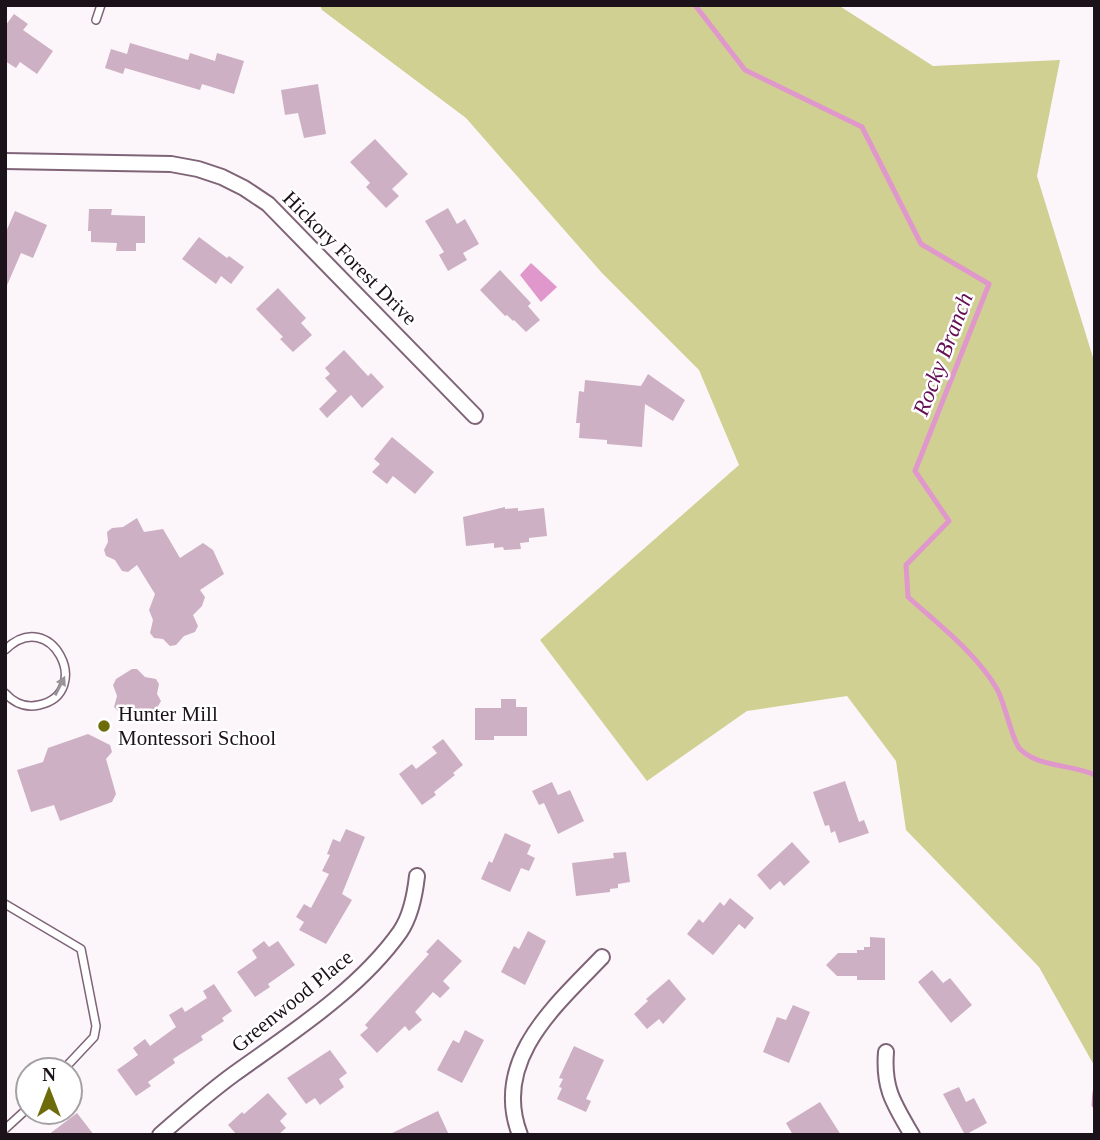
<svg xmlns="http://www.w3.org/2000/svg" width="1100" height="1140" font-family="'Times New Roman',serif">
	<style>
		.green { fill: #d0d093 }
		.water { fill: #e097cb }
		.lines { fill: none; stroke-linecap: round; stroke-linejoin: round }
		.stream { stroke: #e097cb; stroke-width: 5 }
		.building { fill: #ceb0c4 }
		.service-casing { stroke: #7f6477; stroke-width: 10 }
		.minor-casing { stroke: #7f6477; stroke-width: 18 }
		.service { stroke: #fff; stroke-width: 7 }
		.minor { stroke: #fff; stroke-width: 14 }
		.oneway { fill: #999498 }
		.poi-dot { fill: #6e6c0a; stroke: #fff; stroke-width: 2.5 }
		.labels { text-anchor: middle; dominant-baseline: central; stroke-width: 5; stroke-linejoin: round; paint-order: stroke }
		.street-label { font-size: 21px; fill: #1c1219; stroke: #fff }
		.poi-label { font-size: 21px; fill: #1c1219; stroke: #fff; text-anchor: start }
		.water-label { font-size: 23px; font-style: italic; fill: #650f54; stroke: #fff }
	</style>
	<rect width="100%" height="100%" fill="#fcf6fa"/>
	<path class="green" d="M320 5H838L933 66 1060 60 1037 176 1095 364V1067L1039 967 906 830 896 761 847 696 747 711 647 781 540 640 739 465 699 370 602 273 466 118 322 10Z"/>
	<path class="water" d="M531 263 557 287 541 302 520 275Z"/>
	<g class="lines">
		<path class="stream" d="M695 5 745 70 862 127 921 244 989 284 915 471 949 521 906 565 908 597C939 625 976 653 997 689 1005 703 1012 741 1020 749 1039 768 1072 764 1095 775
			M1094 1105 1095 1092"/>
	</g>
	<path class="building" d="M14 14 28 24 23 30 53 51 37 74 20 62 16 68 5 61V26Z
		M130 43 188 60 190 53 215 61 217 53 244 61 234 94 202 84 200 90 125 68 123 74 105 68 111 49 127 54Z
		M318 84 326 134 304 138 298 113 285 115 281 90Z
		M375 139 408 174 392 189 399 196 386 208 366 187 370 183 350 162Z
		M448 208 457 224 465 219 479 244 463 253 467 260 448 271 439 255 444 252 425 221Z
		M89 209H112L111 215 145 216V243H136V251H116L117 243 91 242V231H88Z
		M15 211 47 225 33 258 21 253 5 290V234Z
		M199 237 227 258 229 256 244 267 231 284 221 276 216 284 182 259Z
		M500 270 531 303 528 306 540 320 526 332 514 320 513 321 507 315 505 316 480 290Z
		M278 288 306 318 301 323 312 335 293 352 280 339 283 337 256 309Z
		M344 350 368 376 371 373 384 387 362 408 351 395 327 418 319 409 337 391 325 378 330 374 325 368Z
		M648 374 685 400 673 421 645 404 642 447 607 444V440L579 438 580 423H576L579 391 584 392 585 380 641 386Z
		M392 437 434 472 415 494 393 476 387 484 372 472 380 464 374 459Z
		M505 507V509L518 508V511L544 508 547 536 529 538V542L520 543 521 549 504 550 503 547 494 548V543L466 546 463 517Z
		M137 518 144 532 163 529 180 558 203 543 213 550 224 574 200 590 205 597 202 606 193 615 198 626 195 632 184 636 176 645 170 646 163 639 154 638 150 633 153 620 149 610 155 594 137 565 128 572 122 571 115 560 106 556 104 550 108 542 107 532 112 528 123 527Z
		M132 669H137L145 677 156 679 159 684 157 694 161 701 157 708 147 712 141 720H133L127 714 119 712 114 707 117 696 113 685 116 679Z
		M501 699H516V707H527V736H494V740H475V708H501Z
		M88 734 110 745 112 752 106 759 116 794 112 802 60 821 54 805 31 812 17 770 43 762 48 748Z
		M443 739 463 765 453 773 455 775 434 792 436 795 422 805 399 774 412 764 416 769 437 753 432 747Z
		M845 781 859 822 864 820 869 833 839 843 835 831 831 833 829 825 825 826 813 792Z
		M552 782 558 795 570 790 584 821 558 834 544 803 539 805 532 791Z
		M346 829 365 837 342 894 352 900 326 944 299 930 304 922 296 917 304 904 311 908 329 874 322 871 330 855 327 854 333 839 340 842Z
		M505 833 531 845 527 854 535 858 529 871 521 868 510 892 481 879 489 861 492 863Z
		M792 842 810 862 784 886 780 881 770 890 757 875Z
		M626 852 630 882 618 884V888L610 889V892L576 896 572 863 614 858 613 853Z
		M730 898 754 918 745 929 739 924 713 955 687 934 699 919 703 923 720 902 724 906Z
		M528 931 546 941 525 985 501 972 514 946 519 949Z
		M870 937 885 938V980H857V976H837L826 965 838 953H857V950H864V947H870Z
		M438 939 462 961 443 981 450 988 440 998 433 992 415 1012 422 1020 409 1031 405 1026 377 1053 360 1035 368 1028 365 1025 429 954 426 952Z
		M264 941 269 947 278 941 295 965 268 984 270 987 255 997 237 972 257 958 252 950Z
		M932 970 943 983 950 978 972 1005 951 1023 918 982Z
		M669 979 686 999 663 1024 659 1019 647 1029 634 1014 648 1001 646 999Z
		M214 984 232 1011 222 1018 224 1021 201 1036 203 1040 173 1059 175 1063 148 1082 151 1086 136 1096 117 1070 138 1055 133 1048 145 1039 150 1046 176 1027 169 1015 182 1007 185 1012 207 998 203 991Z
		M793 1005 810 1012 789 1063 763 1052 777 1017 786 1020Z
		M465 1030 484 1040 462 1083 437 1070 453 1040 459 1043Z
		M574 1046 604 1060 586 1099 591 1101 586 1112 557 1099 562 1088 559 1087 563 1079 559 1078Z
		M330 1050 347 1073 339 1079 344 1087 320 1105 315 1098 306 1104 287 1078Z
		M959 1087 966 1102 974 1098 987 1123 965 1135 943 1094Z
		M268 1093 287 1114 280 1121 286 1128 278 1135H237L228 1125 242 1112 244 1114Z
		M820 1102 841 1135H793L786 1123Z
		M438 1111 449 1135H388Z
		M77 1113 94 1135H48Z"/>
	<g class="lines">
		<g class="service-casing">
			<path id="service" d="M96 20 101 5
				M5 650C51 604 95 693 39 705 26 708 14 703 5 693
				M5 904 81 949 96 1026 94 1037 63 1070
				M5 1129 28 1108"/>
		</g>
		<g class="minor-casing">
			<path id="minor" d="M5 161 171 164 198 169 222 177 244 188 268 204 475 416
				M886 1052C883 1089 894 1104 912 1135
				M160 1135C184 1114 208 1093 234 1074 291 1033 359 990 400 932 411 916 415 894 417 876
				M520 1135C491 1060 556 1005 602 957"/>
		</g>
		<use href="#service" class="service"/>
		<use href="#minor" class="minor"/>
	</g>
	<defs><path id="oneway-solid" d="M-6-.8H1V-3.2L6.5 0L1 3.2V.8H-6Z" transform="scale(1.75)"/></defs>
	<use class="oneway" href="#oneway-solid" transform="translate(60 686) rotate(-63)"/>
	<circle class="poi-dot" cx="104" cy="726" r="7"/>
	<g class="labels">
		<g class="street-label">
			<text transform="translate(350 258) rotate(45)">Hickory Forest Drive</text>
			<text transform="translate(292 1001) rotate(-39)">Greenwood Place</text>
		</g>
		<g class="poi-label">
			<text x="118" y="714">Hunter Mill<tspan x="118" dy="24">Montessori School</tspan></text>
		</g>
		<g class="water-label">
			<text transform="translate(943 354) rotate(-69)">Rocky Branch</text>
		</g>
	</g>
	<rect width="1100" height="1140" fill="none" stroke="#1c1219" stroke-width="14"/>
	<g transform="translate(49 1091)"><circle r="33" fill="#ffffff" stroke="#a4a0a3" stroke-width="2"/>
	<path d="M0-5L12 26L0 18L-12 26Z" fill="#6e6c0a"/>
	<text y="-10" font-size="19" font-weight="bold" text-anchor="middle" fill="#1c1219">N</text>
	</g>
</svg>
